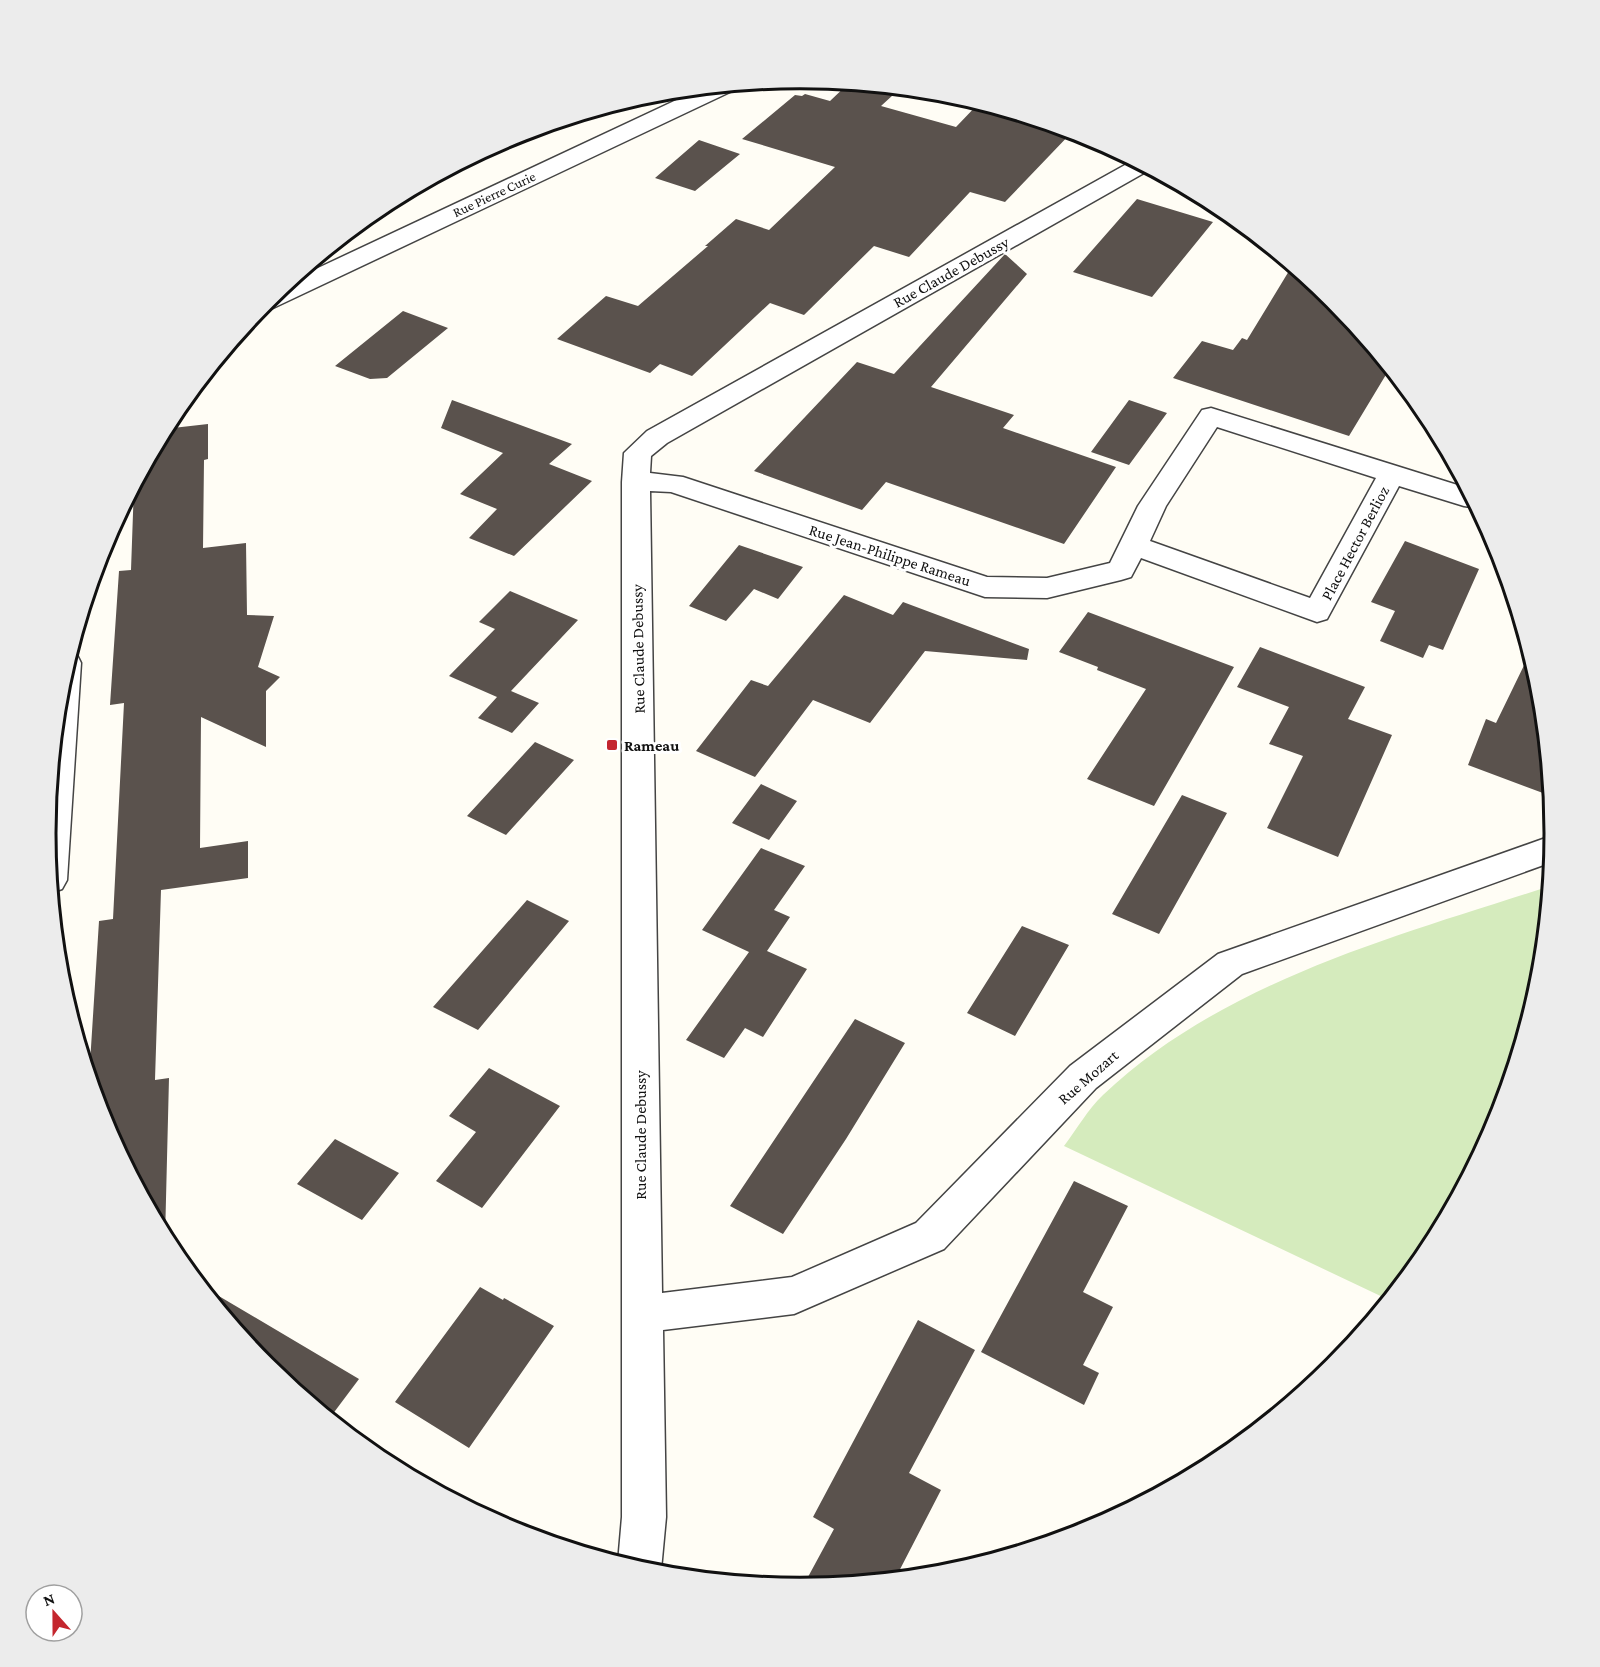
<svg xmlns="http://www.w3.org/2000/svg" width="1600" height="1667" font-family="'Crimson Pro',serif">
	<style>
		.green { fill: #d5ebbd }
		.building { fill: #5a524d }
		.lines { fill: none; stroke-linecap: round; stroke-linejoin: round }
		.minor-casing { stroke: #444; stroke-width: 3 }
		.minor { fill: #fff; fill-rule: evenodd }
		.poi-dot { fill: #c4262e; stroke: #fff; stroke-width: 2 }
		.labels { text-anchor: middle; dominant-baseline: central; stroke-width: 6; stroke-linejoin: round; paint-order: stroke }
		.far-street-label { font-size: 14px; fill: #111; stroke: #fff }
		.street-label { font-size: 16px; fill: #111; stroke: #fff }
		.poi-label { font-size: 16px; font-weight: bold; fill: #111; stroke: #fff; text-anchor: start }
		.rim { fill: none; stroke: #111; stroke-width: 3 }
	</style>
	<rect width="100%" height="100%" fill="#fffdf5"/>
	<path class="green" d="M1550 886 1540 981 1497 1123 1428 1253 1389 1300 1064 1146C1077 1129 1088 1109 1103 1095 1223 981 1397 936 1550 886Z"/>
	<path class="building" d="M849 83 893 95 881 106 956 127 979 103 1073 131 1005 202 970 192 909 257 874 246 804 315 770 303 692 376 660 364 650 373 557 339 606 296 638 306 708 246H705L736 219 769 230 835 167 742 139 795 95 802 96 805 94 830 101Z
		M699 140 740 154 695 191 655 178Z
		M1137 199 1213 222 1152 297 1073 272Z
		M1005 254 1027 274 931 387 1014 415 1003 428 1116 467 1064 544 886 482 862 510 754 471 857 362 894 374Z
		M1292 266 1334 300 1390 368 1349 436 1173 378 1202 341 1233 350 1242 338 1247 340Z
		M403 311 448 328 387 378 370 379 335 366Z
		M452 400 572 444 549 464 592 481 514 556 469 538 497 509 460 494 503 453 441 428Z
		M1129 400 1167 413 1129 465 1091 452Z
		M208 424V459L204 460 203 548 246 543 247 615 274 616 258 667 280 677 266 691V747L201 717 200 848 248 841V878L161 890 155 1080 169 1078 165 1239 102 1122 89 1079 99 921 113 919 124 703 110 705 119 571 131 570 134 485 164 429Z
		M1405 541 1479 569 1443 650 1429 645 1423 658 1380 641 1395 611 1371 602Z
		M739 545 803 567 778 599 754 589 726 621 689 606Z
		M510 591 578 620 511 691 539 703 512 733 478 718 497 697 449 676 495 629 479 622Z
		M844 595 893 615 903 602 1029 649 1027 660 925 651 870 723 813 700 755 777 696 751 751 680 768 686Z
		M1088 612 1234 667 1154 806 1087 779 1146 689 1097 670 1098 667 1059 652Z
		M1260 647 1365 687 1348 719 1392 735 1338 857 1267 828 1303 756 1269 744 1289 707 1237 687Z
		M1530 653 1541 687 1551 796 1468 765 1486 719 1496 723Z
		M535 742 574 760 506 835 467 816Z
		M761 784 797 801 769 840 732 823Z
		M1182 795 1227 813 1159 934 1112 914Z
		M761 848 805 866 774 910 790 917 767 951 807 969 763 1037 745 1028 724 1058 686 1040 749 952 702 930Z
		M527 900 569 921 478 1030 433 1007Z
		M1022 926 1069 945 1015 1036 967 1013Z
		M855 1019 905 1043 846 1139 783 1234 730 1206Z
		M489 1068 560 1106 482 1208 436 1181 476 1132 449 1116Z
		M335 1139 399 1173 362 1220 297 1184Z
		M1074 1181 1128 1206 1083 1292 1113 1307 1083 1365 1099 1373 1084 1405 981 1352Z
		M480 1287 503 1300 504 1298 554 1326 469 1448 395 1402Z
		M212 1292 359 1379 329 1419 266 1367 208 1297Z
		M918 1320 975 1350 909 1473 941 1490 895 1579 802 1588 834 1529 813 1517Z"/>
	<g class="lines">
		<g class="minor-casing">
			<path id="minor" d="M734 85 732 91 273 308 258 309 286 283 702 88Z
				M1134 160 1151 169 667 443 651 456 650 473 683 477 987 577 1047 578 1110 563 1138 506 1202 410 1211 408 1467 488 1478 508 1464 506 1399 486 1327 619 1317 622 1141 558 1131 577 1121 580 1047 598 985 597 671 492 650 491 662 1293 792 1277 916 1223 1070 1066 1218 954 1554 835 1552 862 1242 974 1096 1088 944 1249 794 1314 663 1330 666 1517 661 1570 659 1575 618 1563 622 1517V482L624 453 647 431ZM1217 427 1376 478 1310 598 1150 541 1166 506Z
				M69 653 77 655 81 663 67 880 62 889 51 893 45 833 60 686Z"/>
		</g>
		<use href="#minor" class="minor"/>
	</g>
	<rect class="poi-dot" x="606" y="739" width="12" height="12" rx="3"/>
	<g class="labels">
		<g class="far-street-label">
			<text transform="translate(494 194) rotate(-25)">Rue Pierre Curie</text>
		</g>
		<g class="street-label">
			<text transform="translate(951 272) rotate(-29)">Rue Claude Debussy</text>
			<text transform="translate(1355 543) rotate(-62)">Place Hector Berlioz</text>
			<text transform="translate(890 555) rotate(18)">Rue Jean-Philippe Rameau</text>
			<text transform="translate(638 649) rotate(-91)">Rue Claude Debussy</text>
			<text transform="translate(1088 1077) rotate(-41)">Rue Mozart</text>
			<text transform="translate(640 1135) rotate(-90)">Rue Claude Debussy</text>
		</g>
		<g class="poi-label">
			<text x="624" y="745">Rameau</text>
		</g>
	</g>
	<path d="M0 0H1600V1667H0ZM56 833a744 744 0 1 1 1488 0a744 744 0 1 1-1488 0Z" fill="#ececec" fill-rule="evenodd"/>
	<path class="rim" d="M56 833a744 744 0 1 1 1488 0a744 744 0 1 1-1488 0Z"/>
	<g transform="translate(54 1613) rotate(339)"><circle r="28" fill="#ffffff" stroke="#a0a0a0" stroke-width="1.5"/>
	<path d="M0-4.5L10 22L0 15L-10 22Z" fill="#c4262e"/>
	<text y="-9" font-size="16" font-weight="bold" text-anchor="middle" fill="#111111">N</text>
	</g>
</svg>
